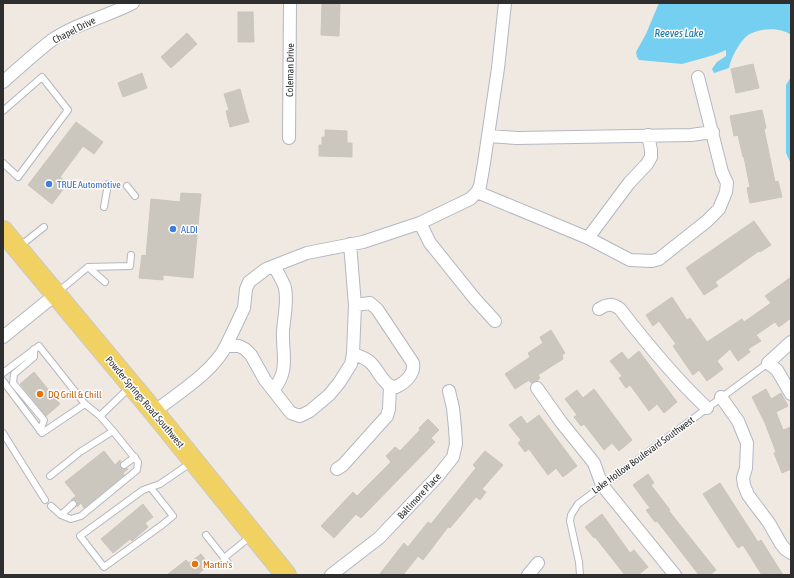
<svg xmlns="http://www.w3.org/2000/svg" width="794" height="578" font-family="'Asap Condensed',sans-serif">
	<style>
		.water { fill: #75cff0 }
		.building { fill: #cbc7bf; stroke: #cbc5ba }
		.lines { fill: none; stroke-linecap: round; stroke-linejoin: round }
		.lane-casing { stroke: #b4b7c1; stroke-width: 8 }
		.street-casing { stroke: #b4b7c1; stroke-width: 14 }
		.primary-casing { stroke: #c9c9c9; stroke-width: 22 }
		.lane { stroke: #fff; stroke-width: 6 }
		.street { stroke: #fff; stroke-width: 12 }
		.primary { stroke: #f2d163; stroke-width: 20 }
		.shop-dot { fill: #3f7fe0; stroke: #fff; stroke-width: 1.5 }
		.food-dot { fill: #e8710a; stroke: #fff; stroke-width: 1.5 }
		.labels { text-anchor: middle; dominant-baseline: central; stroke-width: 3; stroke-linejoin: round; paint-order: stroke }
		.street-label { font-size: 10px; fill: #2e2e2e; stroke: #fff }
		.shop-label { font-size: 10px; fill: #366cbe; stroke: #fff; text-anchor: start }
		.food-label { font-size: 10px; fill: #c56008; stroke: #fff; text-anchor: start }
		.water-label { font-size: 11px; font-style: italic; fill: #0d6fa3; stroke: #fff }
	</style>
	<rect width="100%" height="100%" fill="#efe9e1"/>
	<path class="water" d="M659 3H791V35C780 27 759 28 748 35 739 42 731 58 729 68L714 73 712 69 717 62 726 56V50L714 55 682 64 639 60 637 57 636 52 646 34Z
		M791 77V164L786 153V85Z"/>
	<path class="building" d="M322 3 340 4 339 36 321 35Z
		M238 12H253L254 42H238Z
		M187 33 197 44 171 68 161 57Z
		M753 64 759 88 736 93 731 69Z
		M142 73 147 88 123 97 118 83Z
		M240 89 249 122 230 127 226 111 229 110 224 94Z
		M762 110 766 128 764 129 775 182 778 181 782 197 750 203 747 188 750 187 744 157H743L738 135 734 136 730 116Z
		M76 122 103 142 94 154 83 146 60 177 68 183 52 204 28 185Z
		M325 130 347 131V143H352V157L319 156V145H322V137H325Z
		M181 193 201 194 193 278 163 275V280L139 278 142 255 146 256 151 199 180 202Z
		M754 221 771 245 760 252 759 251 725 275 715 282 718 286 704 295 686 268Z
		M791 277V318L779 327 775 322 756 335 761 341 748 349 750 352 738 361 730 349 717 361 723 369 707 381 699 370 693 375 673 346 676 344 659 321 653 326 646 315 672 297 687 320 690 318 707 342 742 319 744 322 771 303 765 296Z
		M551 330 565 353 562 355 563 359 538 375 540 378 537 381 531 383 529 380 515 389 505 374 530 357 528 353 543 343 540 337Z
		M639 351 677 402 664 413 657 404 649 411 630 385 626 388 619 378 622 376 610 361 622 352 628 360Z
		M34 372 60 404 46 416 20 384Z
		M594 389 632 440 619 451 612 443 604 450 584 424 581 426 574 417 577 415 565 399 577 390 583 398Z
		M766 389 771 399 781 393 788 406 776 412 783 430 791 427V469L782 473 774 453 776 452 765 423 752 397Z
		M539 415 577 466 563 477 556 468 548 475 529 449 525 452 518 443 521 440 509 425 521 416 527 424Z
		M428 419 439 430 431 438 435 442 361 518 356 514 334 538 321 526 353 492 357 496 391 462 386 456 395 447 400 451 420 430 419 428Z
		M104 451 115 465 120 460 121 468 128 469 123 473 124 475 84 508 81 503 77 507V501L74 500H71L76 496 65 482Z
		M485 451 503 465 482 489 486 492 480 500 476 497 450 528 448 527 423 560 418 556 403 575H379L404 543 408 547 428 522 431 524 476 468 473 465Z
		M648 474 654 483 651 485 670 510 669 511 716 570 710 575H699L657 521 655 522 646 510 650 508 633 485Z
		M720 483 758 542 761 540 783 575H762L743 545 738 548 703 494Z
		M143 504 153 517 145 523 148 527 132 541 130 539 113 553 101 539Z
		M602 514 630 553 634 550 648 567 638 575H625L595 537 594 538 585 527Z
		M201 554 209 565 197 575H167L186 560 189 563Z"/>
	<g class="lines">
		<g class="lane-casing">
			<path id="lane" d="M3 111 42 77 68 110 18 177 3 163
				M127 186 135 196
				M104 207 108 184
				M20 246 44 227
				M88 267 105 282
				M58 292 88 267 130 266 131 255
				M34 349V357L14 374 13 383 44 420 40 431
				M3 373 39 346 85 404 100 416 129 388
				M3 381 42 433 85 404
				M3 433 45 500
				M124 465 135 457
				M50 476 80 452 113 431 100 416
				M151 488 173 516 162 525 104 567 80 536 143 490 160 484 192 462
				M51 506 61 515 71 519 81 516 137 470 138 462 113 431
				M61 515 73 504
				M206 535 228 563
				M224 558 251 536
				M580 575 579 562 570 521 571 515 578 504 768 363"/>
		</g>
		<g class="street-casing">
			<path id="street" d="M3 82C19 68 35 53 52 40 77 23 106 17 133 3
				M488 136 517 138 691 135 713 132
				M289 138 290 3
				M477 192 588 238 630 260 652 261 659 259 707 221 719 209 726 192 727 183 722 172 698 77
				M420 223 430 243 475 299 495 321
				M588 238 629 183 647 164 651 157V150L648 135
				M355 305 370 303 377 309 413 363C415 374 405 383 396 387L390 386
				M599 309C607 304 612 303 620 309 647 344 675 378 707 408
				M3 337 55 295
				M791 342 768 363 777 370 791 394
				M226 346 244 308 246 289 249 282 266 269 307 253 363 242 420 223 470 199 477 192 480 186 484 163 498 68 505 3
				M537 388 561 422 594 463 602 485 675 575
				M273 390C290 371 282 353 283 331 284 317 288 302 285 288 283 281 278 273 274 266
				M721 397 738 421 747 443 746 468 743 478 744 485 748 495 769 523 781 544 785 549 791 553
				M154 412C178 393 212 373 226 346H239L245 349 251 355 265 380 291 413 300 416 310 411 329 395 339 383 351 364 353 354 355 305 350 244
				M337 469 343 465 387 416 389 409 390 386C381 380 378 370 371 363 366 358 360 356 353 354
				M331 575 379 538 438 476 453 457 456 444 455 428 453 408 449 391
				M528 575 538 563"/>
		</g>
		<g class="primary-casing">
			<path id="primary" d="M3 231 154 412 286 575"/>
		</g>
		<use href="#lane" class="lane"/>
		<use href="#street" class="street"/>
		<use href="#primary" class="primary"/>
	</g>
	<g class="shop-dot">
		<circle cx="49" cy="184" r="4"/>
		<circle cx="173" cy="229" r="4"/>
	</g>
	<g class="food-dot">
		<circle cx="40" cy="394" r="4"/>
		<circle cx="195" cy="564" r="4"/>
	</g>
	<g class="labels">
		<g class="street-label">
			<text transform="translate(74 30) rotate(-27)">Chapel Drive</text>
			<text transform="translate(290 70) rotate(-89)">Coleman Drive</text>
			<text transform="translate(145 402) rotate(50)">Powder Springs Road Southwest</text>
			<text transform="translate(643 455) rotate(-36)">Lake Hollow Boulevard Southwest</text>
			<text transform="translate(419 496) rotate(-47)">Baltimore Place</text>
		</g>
		<g class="shop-label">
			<text x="57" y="184">TRUE Automotive</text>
			<text x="181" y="229">ALDI</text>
		</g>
		<g class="food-label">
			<text x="48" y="394">DQ Grill &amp; Chill</text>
			<text x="203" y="564">Martin's</text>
		</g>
		<g class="water-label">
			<text x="679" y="33">Reeves Lake</text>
		</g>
	</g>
	<rect width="794" height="578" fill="none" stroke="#2e2e2e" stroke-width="8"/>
</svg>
